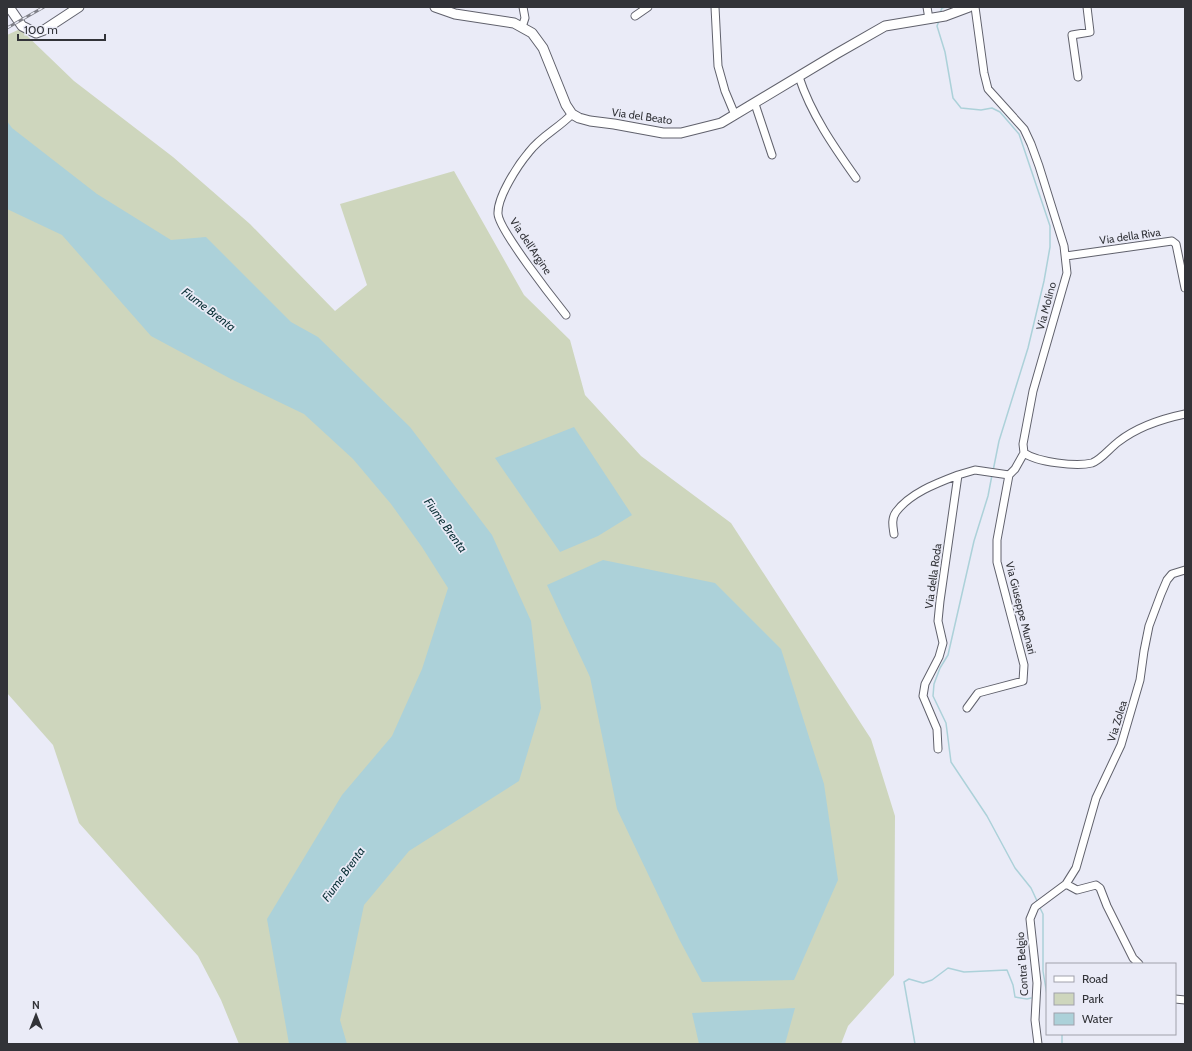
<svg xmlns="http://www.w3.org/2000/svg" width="1192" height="1051" font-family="Cabin,sans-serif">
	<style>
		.green { fill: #ced6bd }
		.water { fill: #acd1d9 }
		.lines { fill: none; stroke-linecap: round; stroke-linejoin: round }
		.stream { stroke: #acd1d9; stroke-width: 1.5 }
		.street-casing { stroke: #60616c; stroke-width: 9 }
		.secondary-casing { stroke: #60616c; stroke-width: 11 }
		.street { stroke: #fff; stroke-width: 7 }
		.secondary { stroke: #fff; stroke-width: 9 }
		.rail-casing { stroke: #7f8088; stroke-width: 3 }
		.rail { stroke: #eaebf7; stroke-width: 1.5; stroke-dasharray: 4.5; stroke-linecap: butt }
		.labels { text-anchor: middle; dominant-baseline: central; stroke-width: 3.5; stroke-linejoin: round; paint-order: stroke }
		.street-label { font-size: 11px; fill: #323338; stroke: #eaebf7 }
		.water-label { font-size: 12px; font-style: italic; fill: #0c3238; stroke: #eaebf7 }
	</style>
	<rect width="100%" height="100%" fill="#eaebf7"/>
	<path class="green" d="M20 29 74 81 173 157 250 224 335 311 367 285 340 204 454 171 524 295 570 340 585 395 641 456 731 523 871 739 895 816 894 975 848 1026 841 1044H239L221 1000 198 956 79 823 53 745 7 693V35Z"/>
	<path class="water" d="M7 121 12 128 97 194 171 240 206 237 291 322 318 337 410 427 492 535 531 621 541 708 519 781 409 851 364 905 340 1020 347 1044H289L267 919 342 795 392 736 422 669 448 588 422 547 391 504 353 459 304 414 231 379 151 336 62 235 7 209Z
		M574 427 632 515 598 536 560 552 495 458Z
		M603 560 715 583 781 649 824 784 838 880 794 980 702 982 679 939 617 809 590 677 547 585Z
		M795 1008 785 1044H699L692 1013Z"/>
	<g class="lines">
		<path class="stream" d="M940 13 942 8 946 7
			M939 21 937 26 945 52 953 98 961 108 981 110 992 108 1000 112 1019 134 1050 226V247L1044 281 1028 348 999 441 993 471
			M992 475 988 496 974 541 948 655 940 668 934 684 933 696 946 723 951 762 987 816 1015 868 1031 888 1038 903
			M1039 906 1043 914V971L1047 995
			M1062 1034V1044
			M915 1044 904 982 909 979 923 983 932 980 948 968 964 972 1007 970 1013 985 1015 997 1027 999 1031 998"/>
		<g class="street-casing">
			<path id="street" d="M715 7 718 66 725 91 735 115
				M927 7 929 19
				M975 7 984 73 988 89 1024 129 1031 144 1039 166 1064 246 1067 273 1033 391 1023 444 1024 453C1037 462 1076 467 1092 463 1101 460 1110 448 1118 442 1137 427 1161 419 1185 414
				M635 16 648 7
				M522 27 525 18 523 7
				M799 77C811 114 834 147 856 178
				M1078 77 1072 35 1090 32 1087 7
				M755 104 772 155
				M1066 256 1172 241 1176 244 1185 288
				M566 315C554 300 499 230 498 214 497 197 518 165 529 152 541 136 559 128 572 114
				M1009 475 1015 469 1024 453
				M894 534C893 527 891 519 896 512 910 493 937 483 958 475
				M967 708 978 693 1023 681 1024 665 997 562V540L1009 475
				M938 749 937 729 923 696 925 684 939 657 943 643 938 621 940 601 958 475 975 470 1009 475
				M1066 884 1077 890 1096 885 1100 888 1107 906 1133 958 1139 964
				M1175 999 1185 1000
				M1038 1044 1035 1020 1037 983 1030 919 1035 907 1066 884 1076 868 1096 798 1121 745 1140 680 1144 651 1149 626 1161 594 1167 580 1172 574 1185 570"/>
		</g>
		<g class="secondary-casing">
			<path id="secondary" d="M9 7 22 26 36 33 44 30 79 7
				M435 7 455 14 514 23 532 33 543 48 566 105 572 114 579 118 590 121 614 124 663 133H681L721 123 836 54 885 26 945 16 969 7"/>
		</g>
		<use href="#street" class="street"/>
		<use href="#secondary" class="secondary"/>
		<g class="rail-casing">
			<path id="rail" d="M7 28 44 7"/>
		</g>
		<use href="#rail" class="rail"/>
	</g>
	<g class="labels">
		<g class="street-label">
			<text transform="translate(642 116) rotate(8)">Via del Beato</text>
			<text transform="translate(1130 236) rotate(-8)">Via della Riva</text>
			<text transform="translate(531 246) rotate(56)">Via dell'Argine</text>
			<text transform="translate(1046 306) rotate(-75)">Via Molino</text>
			<text transform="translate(933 576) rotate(-82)">Via della Roda</text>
			<text transform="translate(1021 608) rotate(76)">Via Giuseppe Munari</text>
			<text transform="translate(1117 721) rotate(-73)">Via Zolea</text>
			<text transform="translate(1022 964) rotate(-94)">Contra' Belgio</text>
		</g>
		<g class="water-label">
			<text transform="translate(209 309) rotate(37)">Fiume Brenta</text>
			<text transform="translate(446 525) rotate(54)">Fiume Brenta</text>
			<text transform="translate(343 874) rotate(-54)">Fiume Brenta</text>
		</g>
	</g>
	<rect width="1192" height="1051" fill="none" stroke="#323338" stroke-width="16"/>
	<rect x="1046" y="963" width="130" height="72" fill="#eaebf7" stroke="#a0a1ab"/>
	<rect x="1054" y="976" width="20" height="6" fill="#ffffff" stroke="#a0a1ab"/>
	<text x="1082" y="983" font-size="12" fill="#323338">Road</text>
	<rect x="1054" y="993" width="20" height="12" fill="#ced6bd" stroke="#a0a1ab"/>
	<text x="1082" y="1003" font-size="12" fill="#323338">Park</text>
	<rect x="1054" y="1013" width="20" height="12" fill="#acd1d9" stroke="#a0a1ab"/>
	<text x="1082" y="1023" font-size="12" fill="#323338">Water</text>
	<g transform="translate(36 1015)" stroke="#eaebf7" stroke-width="3" paint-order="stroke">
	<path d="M0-3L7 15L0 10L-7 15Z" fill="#323338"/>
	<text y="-6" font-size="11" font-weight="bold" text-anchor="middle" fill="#323338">N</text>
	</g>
	<path d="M18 34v6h87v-6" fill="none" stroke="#323338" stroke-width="2"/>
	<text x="24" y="34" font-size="12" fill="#323338" stroke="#eaebf7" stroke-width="3" paint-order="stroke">100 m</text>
</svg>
